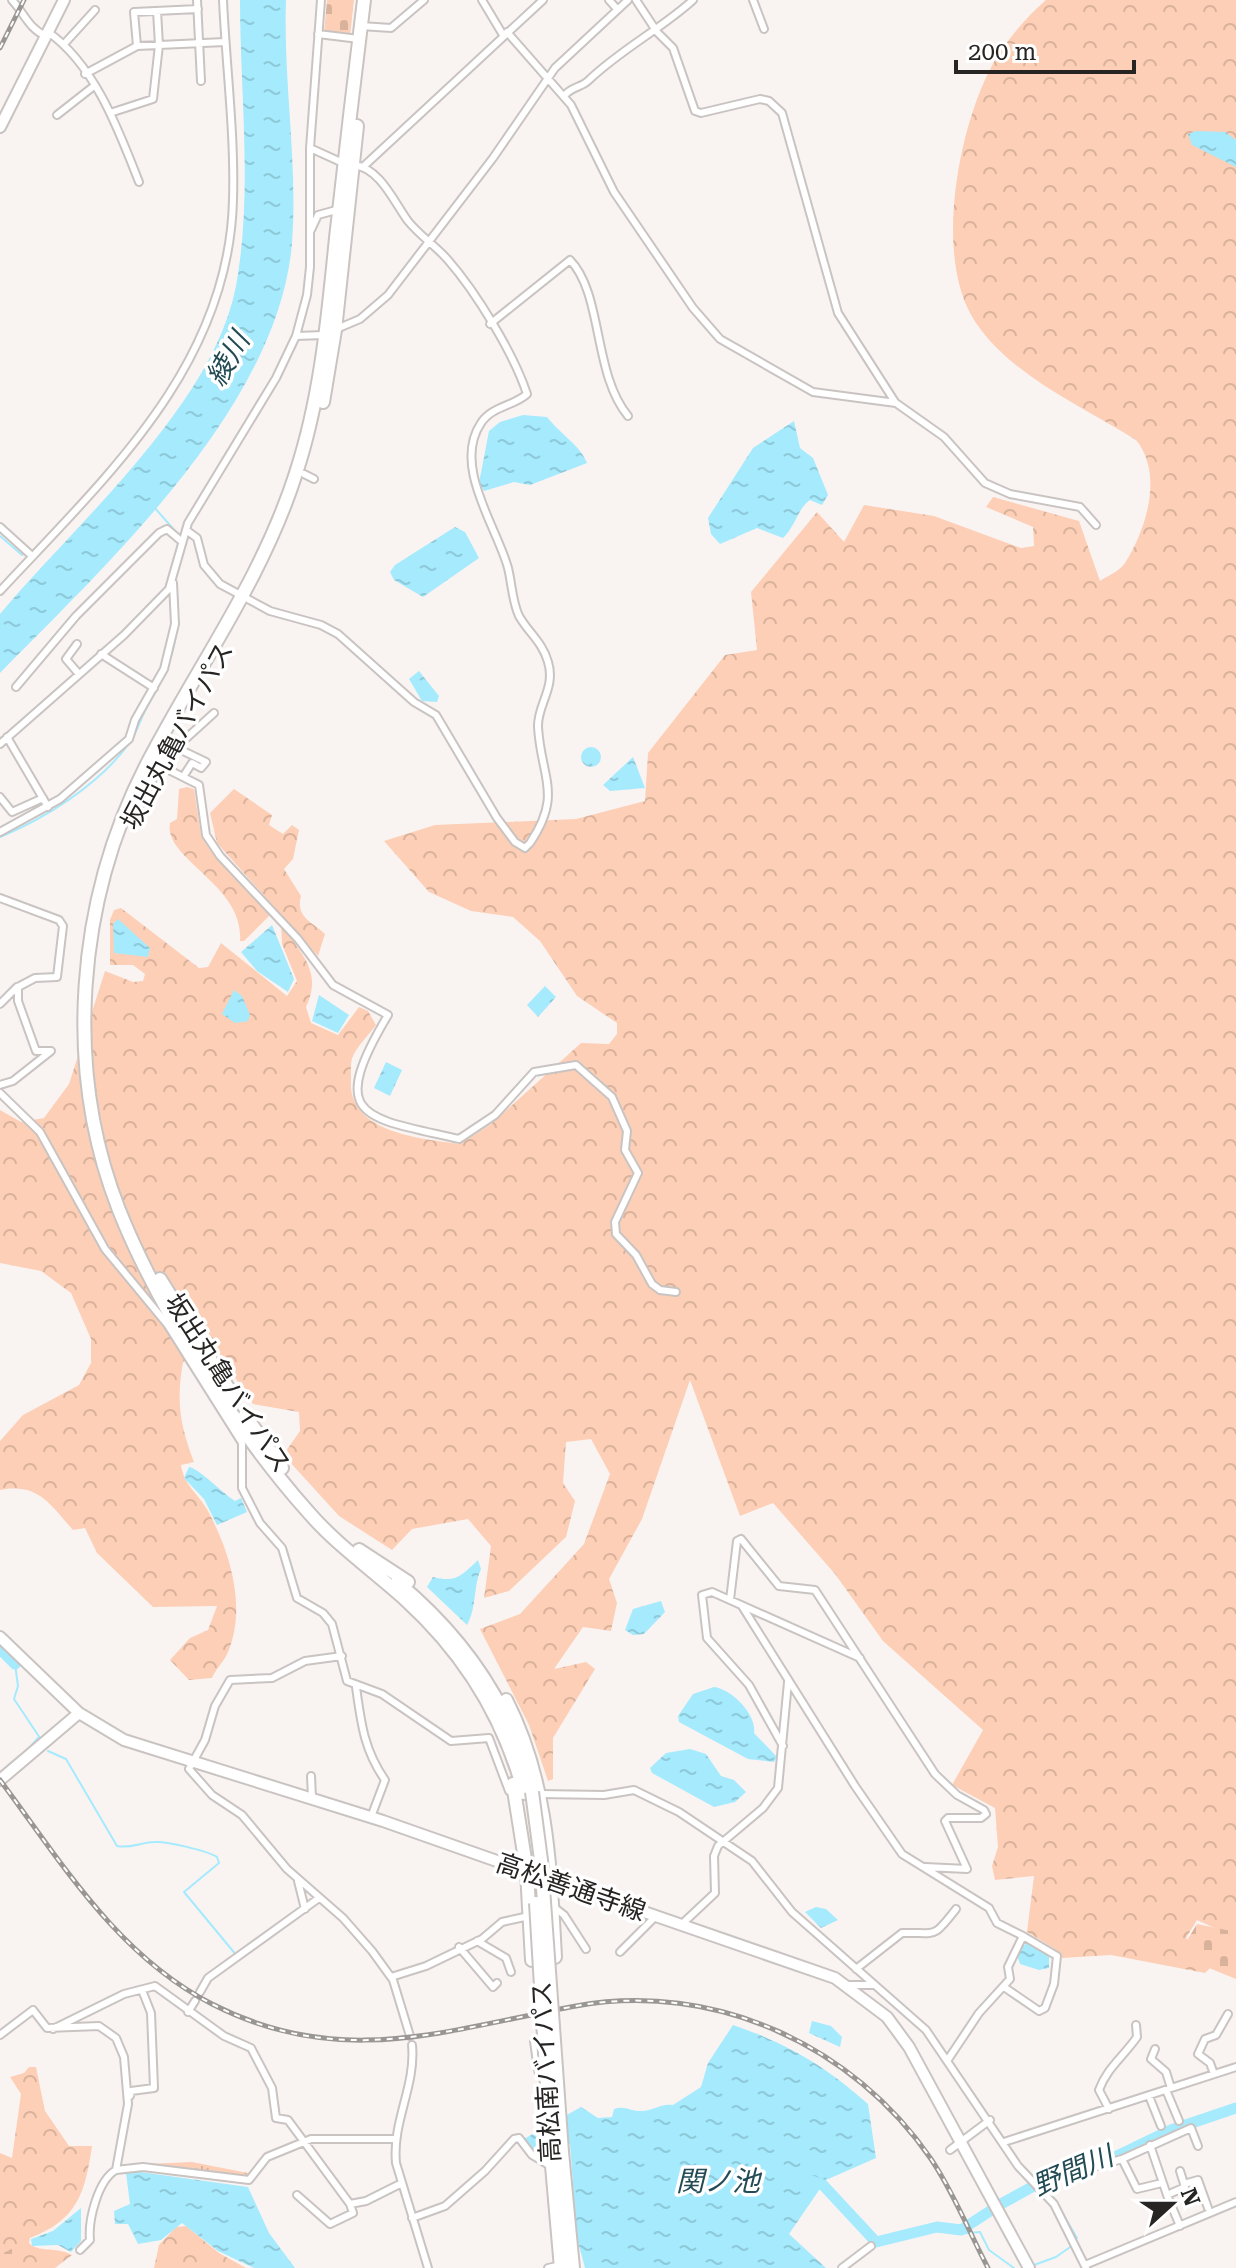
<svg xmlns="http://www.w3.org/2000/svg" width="1236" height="2268" font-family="'Roboto Serif','Noto Sans JP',serif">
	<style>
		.grass { fill: url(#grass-tufts) }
		.forest { fill: url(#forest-crowns) }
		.cemetery { fill: url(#cemetery-stones) }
		.water { fill: url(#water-ripples) }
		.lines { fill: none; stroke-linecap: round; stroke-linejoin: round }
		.stream { stroke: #a5eafd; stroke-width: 2 }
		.river { stroke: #a5eafd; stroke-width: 11 }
		.street-casing { stroke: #c9c4c2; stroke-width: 10 }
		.primary-casing { stroke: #c9c4c2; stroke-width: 14 }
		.highway-casing { stroke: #c9c4c2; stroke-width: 16 }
		.street { stroke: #fff; stroke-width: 6 }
		.primary { stroke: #fff; stroke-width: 10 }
		.highway { stroke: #fff; stroke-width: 12 }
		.rail-casing { stroke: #999694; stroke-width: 5 }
		.rail { stroke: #fff; stroke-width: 2; stroke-dasharray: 6; stroke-linecap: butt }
		.highway-bridge-casing { stroke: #c9c4c2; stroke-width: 16; stroke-linecap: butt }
		.highway-bridge { stroke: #fff; stroke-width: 12 }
		.labels { text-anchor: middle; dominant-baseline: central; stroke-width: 7; stroke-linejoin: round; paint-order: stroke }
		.street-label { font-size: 26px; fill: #272524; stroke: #fff }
		.water-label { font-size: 28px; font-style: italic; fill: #224b55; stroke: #fff }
	</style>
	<defs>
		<pattern id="grass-tufts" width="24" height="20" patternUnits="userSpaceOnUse" patternTransform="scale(2)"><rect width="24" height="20" fill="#fdcfb6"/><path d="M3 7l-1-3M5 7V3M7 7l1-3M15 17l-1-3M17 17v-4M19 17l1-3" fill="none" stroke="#d9b29c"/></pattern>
		<pattern id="forest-crowns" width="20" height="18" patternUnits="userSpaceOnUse" patternTransform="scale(2)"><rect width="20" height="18" fill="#fdcfb6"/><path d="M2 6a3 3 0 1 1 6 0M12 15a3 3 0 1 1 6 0" fill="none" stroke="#d9b29c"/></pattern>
		<pattern id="cemetery-stones" width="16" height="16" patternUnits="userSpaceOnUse" patternTransform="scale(2)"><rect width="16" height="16" fill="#fdcfb6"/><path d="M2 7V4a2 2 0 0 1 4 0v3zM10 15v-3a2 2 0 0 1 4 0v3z" fill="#d9b29c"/></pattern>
		<pattern id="water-ripples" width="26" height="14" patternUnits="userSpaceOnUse" patternTransform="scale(2)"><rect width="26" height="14" fill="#a5eafd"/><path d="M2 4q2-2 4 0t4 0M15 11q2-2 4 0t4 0" fill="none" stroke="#8ec9d9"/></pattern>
	</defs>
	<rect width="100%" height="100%" fill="#f9f4f2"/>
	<path class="grass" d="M192 2162 253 2174 244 2177 125 2165Z"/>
	<path class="forest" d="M1046 0H1236V1932L1221 1931 1197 1920 1186 1938 1211 1967 1205 1973 1111 1955 1062 1958 1055 1949 1027 1932 1034 1876 995 1880 992 1866 998 1847 995 1808 952 1785 983 1730 883 1641 835 1574 773 1503 740 1516 690 1380 642 1519 609 1579 617 1603 611 1631 583 1627 554 1669 586 1662 595 1669 553 1738V1779L548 1781 529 1725 480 1629 520 1614 584 1544 610 1474 591 1439 566 1442 563 1483 575 1501 566 1537 509 1591 484 1598 491 1546 468 1519 412 1529 392 1550 339 1516 289 1461 286 1451 300 1431 299 1412 253 1404 214 1346 183 1362C176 1402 180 1425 194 1462L181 1465C184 1486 198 1493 208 1511 230 1552 247 1607 228 1652 224 1662 216 1668 212 1678L189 1680 170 1660 190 1638 208 1630 217 1606 153 1607 97 1553 85 1528 73 1530C49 1503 38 1483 0 1490V1441L23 1415 79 1385 91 1363V1339L71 1293 41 1271 0 1263V1110L21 1122 44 1118 69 1084 105 971 133 982 143 981 145 974 133 965H110V920L114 910 121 908 199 968 208 967 221 943 287 996 297 981 282 944 281 924C301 954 323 971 306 1007L311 1023 338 1035 359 1007 368 1011 376 1025C369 1035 358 1045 353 1056 350 1062 351 1073 351 1081 348 1133 423 1139 460 1144L491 1124 581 1043 609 1044 617 1034V1023L577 996 540 941 513 917 471 911 429 892 384 841 435 825 576 819 645 801 648 753 725 655 757 650 751 592 817 512 844 542 864 505 934 516 1021 548 1034 546 1033 527 986 507 993 497 1079 521 1100 581C1107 576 1120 571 1125 563 1146 530 1164 474 1136 440 1083 407 1012 376 976 323 935 263 956 145 984 82 997 51 1021 22 1046 0Z
		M187 787 194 789 201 835 210 850 270 915 244 941H240C245 885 163 859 170 823L177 819 179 789Z
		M234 789 272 815 269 825 283 834 292 825 299 830 293 859 284 869 301 896C295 918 314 923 325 934L318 956 217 843 210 813Z
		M29 2067H36L45 2111 69 2146H92C85 2194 77 2220 30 2238L29 2243C38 2253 56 2246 72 2255L55 2268H0V2153L12 2158 21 2094 10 2077 24 2073Z
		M186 2226 219 2253 246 2268H154L159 2245 176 2227Z"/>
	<path class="cemetery" d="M327 0H354L350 36 324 33Z
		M1197 1924 1236 1932V1979L1209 1968 1186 1942Z
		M17 2246 22 2250 10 2268H0V2255Z"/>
	<path class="water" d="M240 0H286C283 81 298 162 292 243 279 405 108 563 0 673V614C76 523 213 406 236 286 253 193 240 94 240 0Z
		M1196 131 1225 132 1236 140V167L1192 145 1188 134Z
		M523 415 547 417C560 434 580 445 587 463L530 485 514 482 484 491 479 483 489 431 500 422Z
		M794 421 800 448 813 458 828 495 822 505 810 500C798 508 795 527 783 538L757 528 720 544 711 534 708 518 753 448Z
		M455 527 465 532 479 558 423 597 394 580 390 572 395 565Z
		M419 671 439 696 437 702 422 701 409 679Z
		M581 757a10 10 0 1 1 20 0a10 10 0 1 1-20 0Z
		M633 757 645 788 610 791 603 785Z
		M118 919 150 948 148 957 114 953 113 924Z
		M272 925 294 979 288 992 257 971 241 952Z
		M545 986 556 997 538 1017 527 1005Z
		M234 990 242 996 250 1015 248 1021 235 1023 222 1014Z
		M319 995 349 1015 338 1033 312 1021Z
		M386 1062 402 1070 390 1096 374 1088Z
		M189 1467C200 1469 222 1493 235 1501L241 1498 247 1512 217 1525 204 1499 184 1478Z
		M478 1560 481 1569C473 1587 477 1607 467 1625L427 1587 433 1577C457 1583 462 1575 478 1560Z
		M661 1601 665 1612 644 1634 633 1635 625 1630 633 1609Z
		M714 1687C732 1689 757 1715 754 1733L777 1757 774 1762 748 1759 679 1722 678 1716 693 1694Z
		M690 1749 706 1754 721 1776 734 1780 746 1792 735 1802 714 1807 652 1773 650 1768 666 1753Z
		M816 1907 826 1909 838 1920 821 1928 805 1912Z
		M1027 1943 1049 1956V1968L1039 1970 1020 1964 1016 1952Z
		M812 2021 831 2026 842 2037 840 2047 809 2033Z
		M733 2025C788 2044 824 2065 868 2104L876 2158 826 2180 789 2234 826 2268H585L577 2238 570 2144 533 2151 524 2139 581 2107 598 2118 612 2117 614 2109C624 2105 630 2111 640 2111 652 2112 660 2103 673 2105L701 2087 708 2063Z
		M133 2171 248 2187 269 2233 295 2268H254L218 2251 182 2223 161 2240 138 2244 128 2224H115L114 2211 130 2204 126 2173Z
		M81 2208V2241L71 2252 58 2245 32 2246 31 2239 53 2231Z"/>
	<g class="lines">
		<path class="stream" d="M154 507 176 532
			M0 536 22 555
			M0 837C46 818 98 785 128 745 137 734 140 719 147 707 170 669 182 635 177 591
			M15 1664 18 1686 14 1699 40 1738
			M29 1748 38 1738
			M48 1751 66 1759 117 1846C131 1849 141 1842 155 1842 166 1841 208 1851 217 1857L219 1863 184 1892 237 1956
			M1060 2209 1077 2238
			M931 2228 957 2234 980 2232 989 2250 1014 2268
			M1034 2265 1056 2257 1073 2245"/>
		<path class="river" d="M0 1649 15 1664
			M809 2180 823 2185 876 2242 937 2227 961 2230 990 2211
			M1001 2204 1050 2177 1115 2157 1171 2130 1236 2108"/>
		<g class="street-casing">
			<path id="street" d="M12 0C24 13 29 29 46 36
				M197 0 201 81
				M482 0 503 35
				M609 0 617 9
				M636 0 657 32 673 48 695 111 701 113 760 99 769 101 782 113 838 313 895 402
				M753 0 764 29
				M361 26 391 28 424 0
				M48 32C95 65 119 131 139 182
				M507 32 571 105 614 192 693 308 720 339 813 392 896 403 944 437 985 483 1010 494 1080 507 1096 525
				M318 34 359 39
				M65 43 95 10
				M137 46 134 12 198 9
				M85 74 137 46 225 42
				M564 96C572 86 581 88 589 80 620 50 661 29 693 0
				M110 113 153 99 159 45 157 11
				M57 115 94 86
				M310 148 343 163
				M364 166 543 0
				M311 230 318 215 340 209
				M490 324 570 260C603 294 593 374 628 416
				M334 330 360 319 388 295 493 158 555 68 628 0
				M296 336 324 335
				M304 474 314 479
				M0 527 32 556
				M186 530 197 538 204 565 220 584 270 611 321 625 338 634 414 702 436 715 497 818 515 842 525 848 530 843C563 794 541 778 538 727 537 705 556 688 548 662 543 643 528 632 519 616 512 601 512 584 508 568 497 527 452 466 481 423 492 406 514 406 527 394 514 354 476 292 448 260 436 246 420 236 408 221 394 202 380 168 354 165
				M0 591C105 478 229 366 233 200 235 134 226 66 223 0
				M77 644 66 659 78 673
				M101 654 154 688
				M16 687 76 616 159 533 167 529 180 540
				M7 737 48 807
				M0 744 124 635 169 589 188 523 276 378 296 336 307 295 310 267V148L321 0
				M157 764 199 785 206 835 220 856 298 939 333 985 388 1015C326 1119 363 1117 459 1139L495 1115 534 1072 576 1065 612 1097 627 1131 625 1150 638 1173 615 1222 616 1234 636 1255 652 1284 660 1290 676 1292
				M183 777 192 763 201 768 206 762 181 750V743L214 713
				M0 797 12 812 43 798
				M0 832 60 799 129 739 135 720 164 669 175 624 173 583
				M0 898 59 920 63 926 57 977 35 978 18 987V1001L36 1051H51L13 1081 0 1085
				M0 1004 17 987
				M0 1093 40 1132 105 1249 167 1324 242 1443V1488L260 1523 282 1548 297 1598 323 1613 332 1624 347 1681 382 1694 451 1741 489 1738 509 1791
				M730 1600 737 1541 741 1539 779 1586 815 1590 935 1774 957 1795 984 1810 986 1814 981 1818H948L945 1821 967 1869 925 1867
				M742 1606 855 1786 902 1854 989 1908 997 1923 1023 1936 1008 1967 1010 1979 979 2013 947 2061
				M342 1656 305 1661 272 1678 230 1680 215 1706 205 1740 189 1769 212 1795 242 1815 287 1869 343 1918 372 1951 393 1980 410 2036
				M356 1687C361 1723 364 1750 385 1780L371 1817
				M783 1746 749 1685 707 1638 702 1595 712 1592 860 1658
				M311 1776 312 1798
				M539 1794 604 1795 634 1790 679 1812 752 1861 792 1912 926 2030 1018 2166 1054 2204 1086 2268
				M298 1881 305 1909
				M555 1908 564 1915 586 1949
				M682 1924 715 1893 714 1856 718 1846 763 1808 778 1788 788 1682
				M477 1941 506 1958 511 1972
				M459 1947 493 1987 497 1983
				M620 1952 656 1916
				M856 1969 902 1933C937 1932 932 1940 956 1909
				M391 1977 426 1966 482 1939 502 1922 529 1916
				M846 1985H873
				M1004 1987 1039 2011 1045 2008 1054 1984 1057 1956 1023 1936
				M200 1992 208 1978 319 1898
				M188 2012 195 2001
				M53 2029 124 1994 155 1986 224 2036 251 2048 272 2088 276 2118 288 2120 350 2204 366 2201 402 2183
				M0 2035 33 2010 47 2028 99 2026 116 2038 124 2057 128 2104 116 2170 143 2167 249 2180 267 2157 311 2139H395
				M412 2045C416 2086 392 2121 396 2163L428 2268
				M1155 2049 1151 2059 1166 2072 1171 2088
				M1214 2074 1210 2063 1198 2054 1205 2039 1216 2035 1228 2014
				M1166 2090 1179 2121
				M130 2096 131 2091 154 2088 151 2013 142 1990
				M1149 2096 1161 2126
				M1109 2109 1099 2090C1107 2068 1123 2057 1137 2037L1136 2025
				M1004 2142 1236 2067
				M1150 2145 1167 2195 1185 2187 1180 2171
				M950 2150 990 2120
				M1122 2159 1137 2189 1162 2183
				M1184 2184 1198 2180 1208 2208
				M1040 2188 1060 2177 1122 2159 1191 2128 1198 2146
				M297 2195 330 2224 353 2213 350 2204
				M1167 2195 1180 2226
				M412 2218 445 2206 485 2171 514 2139 519 2138 532 2155 552 2167
				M80 2250 90 2240C88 2220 98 2180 116 2170
				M1085 2265 1236 2202
				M548 2268 561 2265
				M842 2268 871 2246"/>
		</g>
		<g class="primary-casing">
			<path id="primary" d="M0 127 64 0
				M0 1637 79 1713 124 1740 383 1821 531 1873
				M0 1780 79 1713
				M546 1878 835 1978 887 2017 909 2047 1029 2268"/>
		</g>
		<g class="highway-casing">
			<path id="highway" d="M364 0C354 79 345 159 336 238 328 317 321 397 296 473 262 580 197 667 146 766 77 901 63 1068 119 1210 158 1308 239 1435 310 1514 338 1546 374 1571 406 1600 464 1653 504 1717 524 1793
				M323 402 335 330 357 126
				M136 806 162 755
				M160 1279 235 1399
				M245 1415 282 1468
				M359 1550 408 1582
				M397 1582C462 1636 511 1705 531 1788
				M506 1700C548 1782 550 1867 555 1957
				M513 1784 527 1872 532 1960
				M537 2041 541 2070
				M550 2143 561 2268
				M562 2152 573 2268"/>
		</g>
		<use href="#street" class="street"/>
		<use href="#primary" class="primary"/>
		<use href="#highway" class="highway"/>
		<g class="rail-casing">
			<path id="rail" d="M0 48 24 0
				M0 1780C62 1863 117 1955 212 2004 341 2070 445 2030 576 2006 714 1981 853 2045 931 2159 954 2193 969 2232 988 2268"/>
		</g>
		<use href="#rail" class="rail"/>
		<g class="highway-bridge-casing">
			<path id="highway-bridge" d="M532 1792 541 1860 562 2152
				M536 1903 551 2153"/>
		</g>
		<use href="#highway-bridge" class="highway-bridge"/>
	</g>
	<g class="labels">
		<g class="street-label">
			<text transform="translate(177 736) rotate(-62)">坂出丸亀バイパス</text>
			<text transform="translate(228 1383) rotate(57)">坂出丸亀バイパス</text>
			<text transform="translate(571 1887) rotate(19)">高松善通寺線</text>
			<text transform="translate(546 2072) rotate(-93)">高松南バイパス</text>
		</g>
		<g class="water-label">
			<text transform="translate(228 359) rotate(-60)">綾川</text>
			<text transform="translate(1073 2171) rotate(-23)">野間川</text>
			<text x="718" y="2181">関ノ池</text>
		</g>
	</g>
	<g transform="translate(1172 2204) rotate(69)" stroke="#ffffff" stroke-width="6" paint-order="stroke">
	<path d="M0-6L14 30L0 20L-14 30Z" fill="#272524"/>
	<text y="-12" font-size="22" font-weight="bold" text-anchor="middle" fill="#272524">N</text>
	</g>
	<path d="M956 60v12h178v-12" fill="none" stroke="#272524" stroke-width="4"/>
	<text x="968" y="60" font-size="24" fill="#272524" stroke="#ffffff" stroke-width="6" paint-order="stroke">200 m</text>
</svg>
